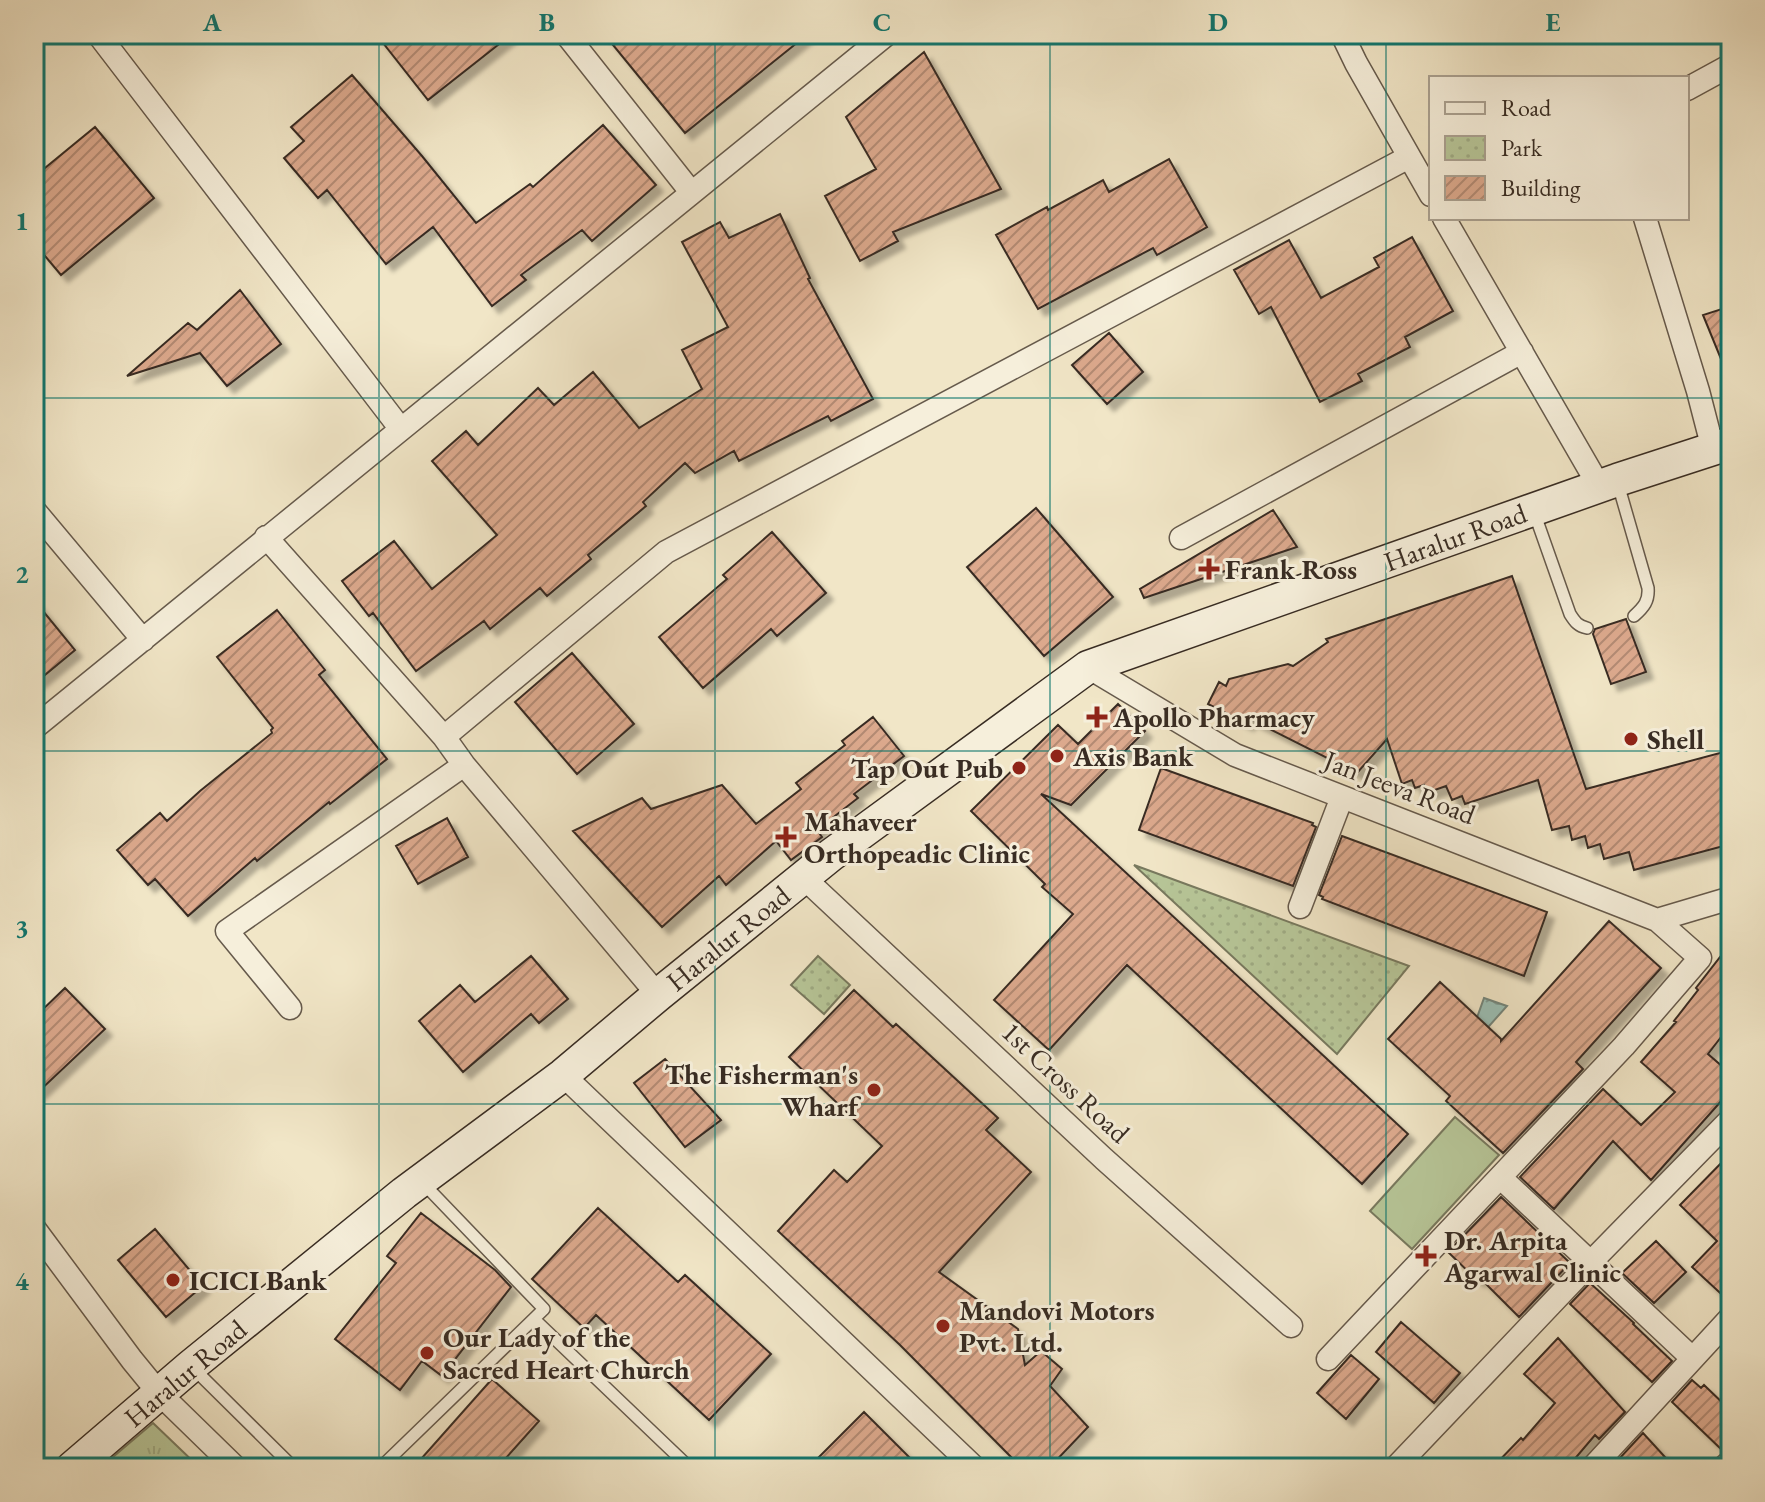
<svg xmlns="http://www.w3.org/2000/svg" width="1765" height="1502" font-family="'EB Garamond',serif">
	<style>
		.grass { fill: url(#grass-tufts); stroke: #78795e; stroke-width: 2 }
		.park { fill: url(#park-dots); stroke: #78795e; stroke-width: 2 }
		.pitch { fill: #b7c698; stroke: #78795e; stroke-width: 2 }
		.water { fill: url(#water-ripples); stroke: #73857b; stroke-width: 2 }
		.building { fill: url(#building-hatch); stroke: #382c23; stroke-width: 2; filter: url(#shadow) }
		.lines { fill: none; stroke-linecap: round; stroke-linejoin: round }
		.lane-casing { stroke: #665a4c; stroke-width: 14 }
		.street-casing { stroke: #665a4c; stroke-width: 25 }
		.secondary-casing { stroke: #382c23; stroke-width: 35 }
		.lane { stroke: #f6efdb; stroke-width: 11 }
		.street { stroke: #f6efdb; stroke-width: 22 }
		.secondary { stroke: #f6efdb; stroke-width: 32 }
		.grid { fill: none; stroke: #0f766e; stroke-width: 2; stroke-opacity: 0.55 }
		.poi-dot { fill: #8f2418; stroke: #f6efdb; stroke-width: 3 }
		.labels { text-anchor: middle; dominant-baseline: central; stroke-width: 6; stroke-linejoin: round; paint-order: stroke }
		.street-label { font-size: 28px; fill: #382c23; stroke: #f6efdb }
		.poi-label { font-size: 28px; font-weight: bold; fill: #382c23; stroke: #f6efdb; text-anchor: start }
		.neatline { fill: none; stroke: #0f766e; stroke-width: 3 }
		.grid-label { font-size: 26px; text-anchor: middle; font-weight: bold; fill: #0f766e }
	</style>
	<defs>
		<pattern id="grass-tufts" width="24" height="20" patternUnits="userSpaceOnUse" patternTransform="scale(2)"><rect width="24" height="20" fill="#b7c698"/><path d="M3 7l-1-3M5 7V3M7 7l1-3M15 17l-1-3M17 17v-4M19 17l1-3" fill="none" stroke="#9eaa83"/></pattern>
		<pattern id="park-dots" width="8" height="8" patternUnits="userSpaceOnUse" patternTransform="scale(2)"><rect width="8" height="8" fill="#b7c698"/><path d="M2 2h.1M6 6h.1" fill="none" stroke="#9eaa83" stroke-width="1.8" stroke-linecap="round"/></pattern>
		<pattern id="water-ripples" width="26" height="14" patternUnits="userSpaceOnUse" patternTransform="scale(2)"><rect width="26" height="14" fill="#9bc0b6"/><path d="M2 4q2-2 4 0t4 0M15 11q2-2 4 0t4 0" fill="none" stroke="#7f9c94"/></pattern>
		<pattern id="building-hatch" width="6" height="6" patternUnits="userSpaceOnUse" patternTransform="scale(2)"><rect width="6" height="6" fill="#dca98d"/><path d="M-1 1l2-2M0 6l6-6M5 7l2-2" fill="none" stroke="#b38a73"/></pattern>
		<filter id="shadow"><feDropShadow dx="7" dy="7" stdDeviation="2" flood-color="#0004"/></filter>
	</defs>
	<rect width="100%" height="100%" fill="#f1e6c7"/>
	<filter id="stains"><feTurbulence type="fractalNoise" baseFrequency=".0025" numOctaves="4"/><feColorMatrix values="0 0 0 0 .2 0 0 0 0 .09 0 0 0 0 .02 0 0 0 .5 -.17"/></filter>
	<radialGradient id="worn" r=".72"><stop offset=".6" stop-color="#630" stop-opacity="0"/><stop offset="1" stop-color="#630" stop-opacity=".3"/></radialGradient>
	<path class="grass" d="M153 1423 200 1468H100Z"/>
	<path class="park" d="M1134 865 1409 966 1337 1054Z
		M818 956 850 985 824 1014 791 985Z"/>
	<path class="pitch" d="M1455 1117 1499 1155 1412 1249 1370 1211Z"/>
	<path class="water" d="M1484 998 1507 1006 1464 1054Z"/>
	<path class="building" d="M376 34H512L428 100Z
		M604 34H808L685 133Z
		M924 52 1001 189 893 232 898 241 860 261 825 196 876 169 846 117Z
		M352 75 422 156 476 223 530 184 533 187 603 125 656 185 592 241 582 230 521 275 526 280 492 306 433 227 386 264 327 190 318 198 284 158 304 141 291 127Z
		M95 127 154 198 61 275 34 243V177Z
		M1169 159 1207 227 1157 255 1153 248 1038 309 996 235 1047 207 1048 210 1103 180 1109 192Z
		M780 214 810 278 808 279 873 399 831 421 828 416 739 461 734 451 695 473 685 463 643 502 646 506 588 555 591 559 547 596 540 588 490 629 484 621 416 671 373 613 369 616 342 581 394 541 432 589 497 535 432 461 466 431 478 445 538 388 554 405 593 372 639 428 702 389 682 350 728 327 682 242 720 222 729 238Z
		M1412 237 1453 311 1405 337 1410 347 1358 374 1362 381 1320 402 1271 307 1259 314 1234 270 1289 240 1321 298 1379 267 1374 258Z
		M240 290 281 344 227 386 200 353 127 376 188 323 197 330Z
		M1731 306V381H1730L1703 315Z
		M1109 333 1143 372 1107 404 1072 365Z
		M1036 508 1113 597 1044 656 967 567Z
		M1273 510 1297 547 1144 598 1140 589Z
		M772 532 826 593 777 636 771 629 703 688 659 637 727 579 723 575Z
		M1512 576 1586 789 1731 750V844L1634 870 1629 852 1604 859 1600 844 1588 848 1585 836 1572 840 1569 826 1552 830 1538 780 1465 804 1462 796 1452 800 1446 786 1429 792 1424 785 1415 788 1412 780 1402 784 1387 739 1357 773 1250 719 1247 724 1208 704 1219 682 1226 686 1229 679 1288 664 1293 666 1328 642 1326 639Z
		M34 600 75 650 34 684Z
		M277 610 325 670 319 675 387 759 330 804 329 802 257 861 255 858 188 916 155 879 148 885 117 850 160 813 167 821 200 791 272 733 271 730 273 728 217 657Z
		M1626 619 1646 672 1611 684 1593 634 1595 629Z
		M572 653 634 724 577 774 515 702Z
		M1118 704 1145 731 1071 805 1041 794 1408 1134 1362 1184 1127 965 1049 1050 994 1000 1073 914 1042 887 1045 884 971 811 1058 725 1078 744Z
		M873 717 904 756 854 794 858 798 817 830 822 837 791 860 776 841 726 885 719 876 662 927 573 831 642 798 651 809 722 785 756 824 801 789 796 783 845 745 842 741Z
		M1161 768 1313 823 1312 825 1316 827 1293 886 1139 830Z
		M447 818 468 857 418 884 396 846Z
		M1342 836 1547 912 1524 976 1322 899 1323 897 1319 895Z
		M1609 921 1661 968 1576 1062 1583 1069 1503 1153 1446 1101 1450 1096 1388 1039 1440 982 1501 1039V1041Z
		M1731 943V1024L1708 1054 1731 1074V1090L1651 1180 1613 1141 1554 1209 1520 1177 1603 1089 1641 1125 1675 1092 1641 1062 1676 1022 1674 1021 1698 990 1696 988Z
		M531 956 568 999 539 1023 531 1014 463 1072 419 1021 460 985 475 1002Z
		M65 988 105 1029 34 1096V1018Z
		M854 990 893 1027 896 1024 998 1118 986 1130 1031 1172 939 1272 1018 1329 1025 1365 1041 1351 1062 1369 1050 1386 1088 1427 1049 1468H1022L900 1345 778 1231 834 1170 847 1182 882 1146 789 1057Z
		M665 1059 721 1120 685 1147 634 1083Z
		M1731 1153V1303L1692 1267 1717 1241 1680 1205Z
		M1501 1197 1570 1263 1519 1317 1480 1278 1477 1280 1448 1252Z
		M598 1208 678 1282 685 1275 771 1354 709 1420 596 1315 584 1328 532 1279Z
		M421 1213 495 1270 511 1287 442 1376 422 1361 400 1390 335 1339 396 1263 387 1256Z
		M155 1229 203 1286 166 1317 118 1260Z
		M1656 1241 1686 1272 1654 1303 1622 1273Z
		M1590 1283 1634 1323 1633 1324 1672 1361 1652 1382 1570 1304Z
		M1401 1322 1460 1373 1434 1403 1376 1352Z
		M1558 1338 1625 1412 1599 1439 1595 1435 1567 1468H1492L1521 1438 1523 1440 1555 1403 1524 1374Z
		M1351 1355 1379 1379 1346 1419 1317 1393Z
		M492 1379 539 1421 497 1468H413Z
		M1692 1380 1701 1388 1704 1385 1731 1411V1447L1722 1450 1672 1402Z
		M864 1412 920 1468H808Z
		M1643 1433 1675 1468H1625L1618 1460Z"/>
	<g class="lines">
		<g class="lane-casing">
			<path id="lane" d="M1618 484 1648 588C1649 601 1644 607 1634 616
				M1534 512 1570 614C1575 622 1578 626 1587 628
				M534 1319 690 1468
				M192 1367 294 1468
				M380 1468 544 1309 421 1181"/>
		</g>
		<g class="street-casing">
			<path id="street" d="M98 34 400 428
				M566 34 691 192
				M1342 34 1356 63 1431 195
				M1687 89 1731 65
				M1444 218 1599 486
				M1645 218 1698 391 1713 449
				M34 510 143 640
				M266 537 444 737 464 765 658 995
				M1181 538 1522 352
				M1088 667 1235 755 1657 920 1700 958 1624 1046 1328 1359
				M34 728 887 34
				M444 737 666 552 1409 157
				M804 878 1104 1159 1291 1326
				M1300 907 1342 797
				M1657 920 1731 898
				M290 1008 227 931 464 765
				M563 1075 975 1468
				M1501 1178 1692 1358
				M34 1228 132 1360 159 1393 236 1468
				M1395 1468 1591 1262 1731 1119
				M1592 1468 1731 1317
				M1723 1468 1731 1461"/>
		</g>
		<g class="secondary-casing">
			<path id="secondary" d="M72 1468 191 1366 404 1193 563 1075 658 995 831 855 1088 667 1617 480 1731 443"/>
		</g>
		<use href="#lane" class="lane"/>
		<use href="#street" class="street"/>
		<use href="#secondary" class="secondary"/>
	</g>
	<path class="grid" d="M379 34V1468M715 34V1468M1050 34V1468M1386 34V1468M34 398H1731M34 751H1731M34 1104H1731"/>
	<g class="poi-dot">
		<path d="M1205 557h8v8h8v8h-8v8h-8v-8h-8v-8h8z"/>
		<path d="M1093 705h8v8h8v8h-8v8h-8v-8h-8v-8h8z"/>
		<circle cx="1631" cy="739" r="8"/>
		<circle cx="1057" cy="756" r="8"/>
		<circle cx="1019" cy="768" r="8"/>
		<path d="M782 825h8v8h8v8h-8v8h-8v-8h-8v-8h8z"/>
		<circle cx="874" cy="1090" r="8"/>
		<path d="M1422 1244h8v8h8v8h-8v8h-8v-8h-8v-8h8z"/>
		<circle cx="173" cy="1280" r="8"/>
		<circle cx="943" cy="1326" r="8"/>
		<circle cx="427" cy="1353" r="8"/>
	</g>
	<g class="labels">
		<g class="street-label">
			<text transform="translate(1455 537) rotate(-20)">Haralur Road</text>
			<text transform="translate(1400 787) rotate(21)">Jan Jeeva Road</text>
			<text transform="translate(728 938) rotate(-39)">Haralur Road</text>
			<text transform="translate(1066 1082) rotate(43)">1st Cross Road</text>
			<text transform="translate(185 1373) rotate(-40)">Haralur Road</text>
		</g>
		<g class="poi-label">
			<text x="1225" y="569">Frank Ross</text>
			<text x="1113" y="717">Apollo Pharmacy</text>
			<text x="1647" y="739">Shell</text>
			<text x="1073" y="756">Axis Bank</text>
			<text x="1003" y="768" text-anchor="end">Tap Out Pub</text>
			<text x="804" y="821">Mahaveer<tspan x="804" dy="32">Orthopeadic Clinic</tspan></text>
			<text x="858" y="1074" text-anchor="end">The Fisherman's<tspan x="858" dy="32">Wharf</tspan></text>
			<text x="1444" y="1240">Dr. Arpita<tspan x="1444" dy="32">Agarwal Clinic</tspan></text>
			<text x="189" y="1280">ICICI Bank</text>
			<text x="959" y="1310">Mandovi Motors<tspan x="959" dy="32">Pvt. Ltd.</tspan></text>
			<text x="443" y="1337">Our Lady of the<tspan x="443" dy="32">Sacred Heart Church</tspan></text>
		</g>
	</g>
	<rect width="1765" height="1502" fill="none" stroke="#f1e6c7" stroke-width="88"/>
	<rect x="1429" y="76" width="260" height="144" fill="#f6efdb" stroke="#aaa191" stroke-width="2"/>
	<rect x="1445" y="102" width="40" height="12" fill="#f6efdb" stroke="#aaa191" stroke-width="2"/>
	<text x="1501" y="116" font-size="24" fill="#382c23">Road</text>
	<rect x="1445" y="136" width="40" height="24" fill="url(#park-dots)" stroke="#aaa191" stroke-width="2"/>
	<text x="1501" y="156" font-size="24" fill="#382c23">Park</text>
	<rect x="1445" y="176" width="40" height="24" fill="url(#building-hatch)" stroke="#aaa191" stroke-width="2"/>
	<text x="1501" y="196" font-size="24" fill="#382c23">Building</text>
	<rect x="44" y="44" width="1677" height="1414" class="neatline"/>
	<g class="grid-label">
		<text x="212" y="31">A</text>
		<text x="547" y="31">B</text>
		<text x="882" y="31">C</text>
		<text x="1218" y="31">D</text>
		<text x="1553" y="31">E</text>
		<text x="22" y="230">1</text>
		<text x="22" y="583">2</text>
		<text x="22" y="937">3</text>
		<text x="22" y="1290">4</text>
	</g>
	<rect width="100%" height="100%" filter="url(#stains)"/>
	<rect width="100%" height="100%" fill="url(#worn)"/>
</svg>
